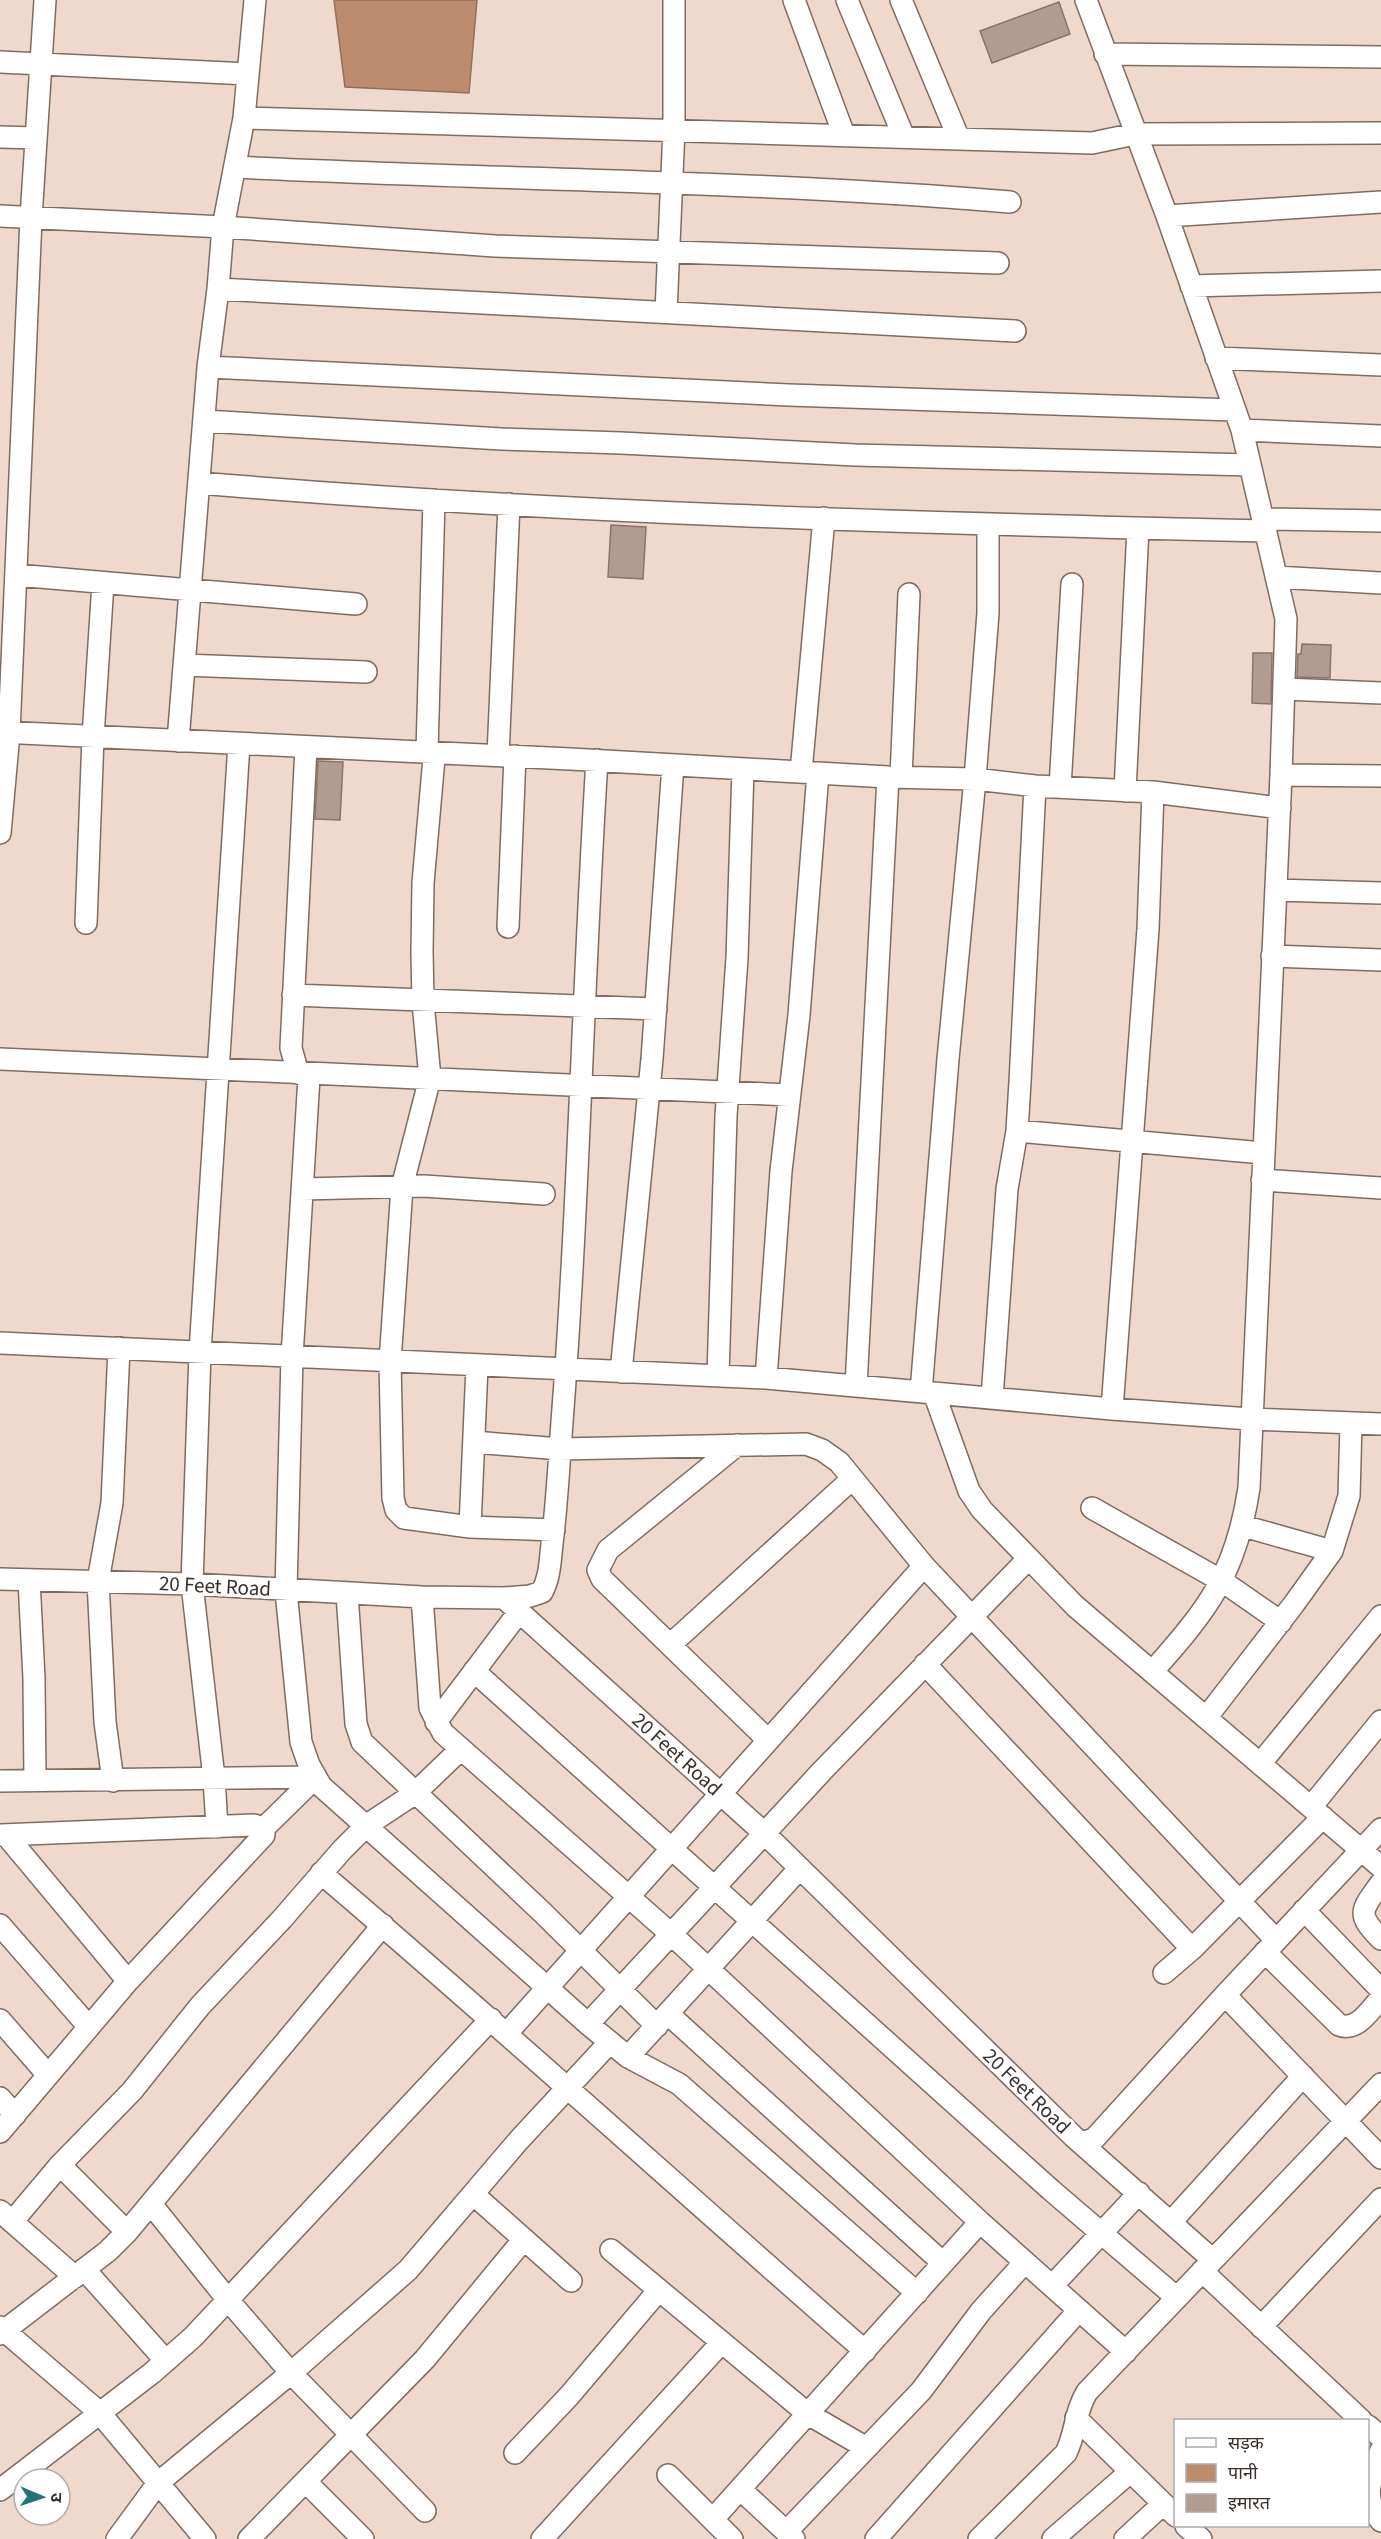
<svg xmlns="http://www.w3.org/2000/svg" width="1381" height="2539" font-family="'Source Sans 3','Noto Sans Devanagari',sans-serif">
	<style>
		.water { fill: #bd8b6d; stroke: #957059; stroke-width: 1.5 }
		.building { fill: #b09c90; stroke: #887469; stroke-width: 1.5 }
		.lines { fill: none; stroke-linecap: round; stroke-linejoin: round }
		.minor-casing { stroke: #7f6c61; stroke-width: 24 }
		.minor { stroke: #fff; stroke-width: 21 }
		.labels { text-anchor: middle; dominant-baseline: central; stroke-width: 6; stroke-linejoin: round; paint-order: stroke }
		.street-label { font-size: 21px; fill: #38302b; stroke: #fff }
	</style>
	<rect width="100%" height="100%" fill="#efd9cd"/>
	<path class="water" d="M334 0H477L469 93 345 87Z"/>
	<path class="building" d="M1059 2 1070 34 992 63 980 31Z
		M611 525 646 527 643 579 608 577Z
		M1302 644 1331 645 1330 678 1297 677 1298 654H1301Z
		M1253 653H1272L1271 704 1252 703Z
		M318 761 343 762 340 820 315 819Z"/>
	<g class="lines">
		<g class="minor-casing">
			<path id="minor" d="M794 0 844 135
				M847 0 903 135
				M901 0 959 139
				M1086 0 1167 216 1242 430 1286 619 1281 775 1249 1488C1236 1574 1208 1609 1152 1672
				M1105 54 1381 57
				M0 62 248 74
				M244 118 1092 143 1135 134 1381 133
				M0 137 36 138
				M235 167C493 180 752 180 1010 202
				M0 216 223 227 495 246 998 263
				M1167 216 1381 202
				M1191 286 1381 281
				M218 289 1015 331
				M666 312 674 129V0
				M1216 358 1381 365
				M208 367 789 395 1234 410
				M205 421 501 439 621 443 855 455 1250 465
				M1242 430 1381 436
				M199 483C554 513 910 523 1266 531
				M434 500 427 752 434 758 423 883 422 952 423 1002 430 1078 402 1187 390 1362 393 1498 396 1510 404 1518 470 1527 554 1530
				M1263 519 1381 521
				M16 575 356 604
				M1276 577 1381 583
				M184 665 366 672
				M1284 689 1381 693
				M0 732 570 759 888 777 975 779 1035 786 1153 792 1280 808
				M178 741 208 367 218 289 223 227 244 118 255 0
				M306 747 291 1048 298 1073 309 1077 292 1357 286 1591 301 1742 309 1765 321 1786 588 2024 628 2057 679 2084 917 2293
				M498 756 509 504
				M801 772 824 518
				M1281 775 1381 776
				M901 777 909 594
				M1060 787 1072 584
				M1125 791 1138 528
				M0 833 9 733 31 218 45 0
				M1276 890 1381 893
				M86 923 93 737 103 583
				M508 927 515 756
				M1272 956 1381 960
				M293 995 656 1009
				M0 1059 789 1095
				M1017 1131 1263 1153
				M1262 1180 1381 1188
				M302 1189 424 1186 544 1194
				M0 1343 766 1378 1112 1409 1250 1419 1381 1424
				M621 1372 652 1059 673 765
				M718 1376 726 1116 737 958 743 769
				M766 1378 781 1171 799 1015 818 773
				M856 1386 888 777
				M921 1392 948 1059 975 779 988 613V524
				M934 1393 969 1491 982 1510 1075 1606 1381 1867
				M992 1398 1007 1189 1017 1131 1020 1082 1035 786
				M1112 1409 1148 929 1153 792
				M474 1442 560 1449 806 1444 822 1450 839 1462 924 1566 1276 1940
				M737 1445 608 1550 598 1570 602 1579 768 1740
				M1092 1508 1222 1581 1281 1622
				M1243 1526 1332 1551 1349 1496 1351 1423
				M470 1527 477 1366
				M0 1579 192 1584 422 1597 504 1598 530 1596 542 1592C550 1577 550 1561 552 1544 557 1503 559 1463 562 1422 579 1202 583 981 597 760
				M29 1580 34 1678 35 1780
				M347 1594 356 1724 362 1742 543 1913 657 2026
				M422 1597 430 1708 443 1733 671 1934 980 2222 1126 2352
				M504 1598 764 1833 1074 2137 1213 2260
				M670 1645 852 1479
				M925 1664 1192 1949
				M474 1671 1051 2190 1177 2298
				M1206 1718 1294 1604 1332 1551
				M436 1722 519 1612
				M1260 1764 1381 1616
				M0 1781 316 1777
				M113 1781 105 1722 98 1581 112 1503 119 1348
				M1311 1807 1381 1721
				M217 1827 214 1778 192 1584 200 1352 239 744
				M264 1828 316 1777
				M0 1835 254 1825 264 1828V1835L128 1981 0 2132
				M6 1835 128 1981
				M321 1873C504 2029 683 2192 865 2351
				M1381 1883C1362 1910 1355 1913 1381 1939
				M1304 1910 1381 1990
				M0 1925 89 2027
				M1265 1952 1339 2025C1357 2032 1370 2010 1381 1998
				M1164 1973 1192 1949 1323 1817
				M1225 1995 1381 2158
				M669 2012 677 2022 943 2263
				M0 2020 48 2075
				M588 2024 823 1770 1028 1559
				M507 2033 924 1566
				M628 2057 800 1868
				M0 2098 15 2115
				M1082 2143 1094 2139 1225 1995 1381 1829
				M60 2165 127 2232
				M473 2194 571 2281
				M151 2204 228 2300 291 2373 425 2511
				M0 2211 75 2277
				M12 2222 60 2165 132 2091 200 2006 282 1919 342 1850 367 1825 414 1794 461 1749
				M1171 2222 1303 2076
				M611 2250 808 2414 865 2447
				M84 2269 166 2361
				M1202 2271 1361 2420
				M1052 2286 1139 2193
				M0 2327 99 2412 205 2539
				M1261 2327 1381 2199
				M0 2334 108 2251 127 2232 383 1925
				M1076 2418 1176 2516
				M1368 2426 1381 2437
				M1381 2450C1372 2478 1360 2496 1381 2521
				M515 2453 569 2396 659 2290
				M668 2475 732 2539
				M306 2482 363 2539
				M740 2489 794 2539
				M0 2490 152 2373 193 2337 491 2019
				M713 2519 980 2222
				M1186 2526 1201 2539
				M786 2532 921 2391 981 2311 1025 2262
				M117 2539 158 2483 291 2373 408 2270 519 2140 610 2042
				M249 2539 425 2359 524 2239
				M542 2539 722 2342
				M876 2539 1079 2310
				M979 2539 1066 2453C1076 2433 1075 2411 1087 2392L1381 2084
				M1053 2539 1130 2472
				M1125 2539 1163 2504"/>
		</g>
		<use href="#minor" class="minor"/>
	</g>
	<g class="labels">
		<g class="street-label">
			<text transform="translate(215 1586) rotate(3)">20 Feet Road</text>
			<text transform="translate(677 1754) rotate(42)">20 Feet Road</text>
			<text transform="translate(1027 2091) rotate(44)">20 Feet Road</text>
		</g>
	</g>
	<rect x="1174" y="2419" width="195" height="108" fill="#ffffff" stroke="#afacaa" stroke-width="1.5"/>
	<rect x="1186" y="2438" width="30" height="9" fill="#ffffff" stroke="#afacaa" stroke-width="1.5"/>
	<text x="1228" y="2449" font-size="18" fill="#38302b">सड़क</text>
	<rect x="1186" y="2464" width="30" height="18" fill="#bd8b6d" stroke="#afacaa" stroke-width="1.5"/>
	<text x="1228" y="2479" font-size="18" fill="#38302b">पानी</text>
	<rect x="1186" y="2494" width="30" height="18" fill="#b09c90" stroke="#afacaa" stroke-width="1.5"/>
	<text x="1228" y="2509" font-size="18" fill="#38302b">इमारत</text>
	<g transform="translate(42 2497) rotate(92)"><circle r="28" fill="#ffffff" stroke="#afacaa" stroke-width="1.5"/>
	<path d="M0-4.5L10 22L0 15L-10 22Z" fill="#277177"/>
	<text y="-9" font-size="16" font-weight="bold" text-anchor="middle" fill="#38302b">उ</text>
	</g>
</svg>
